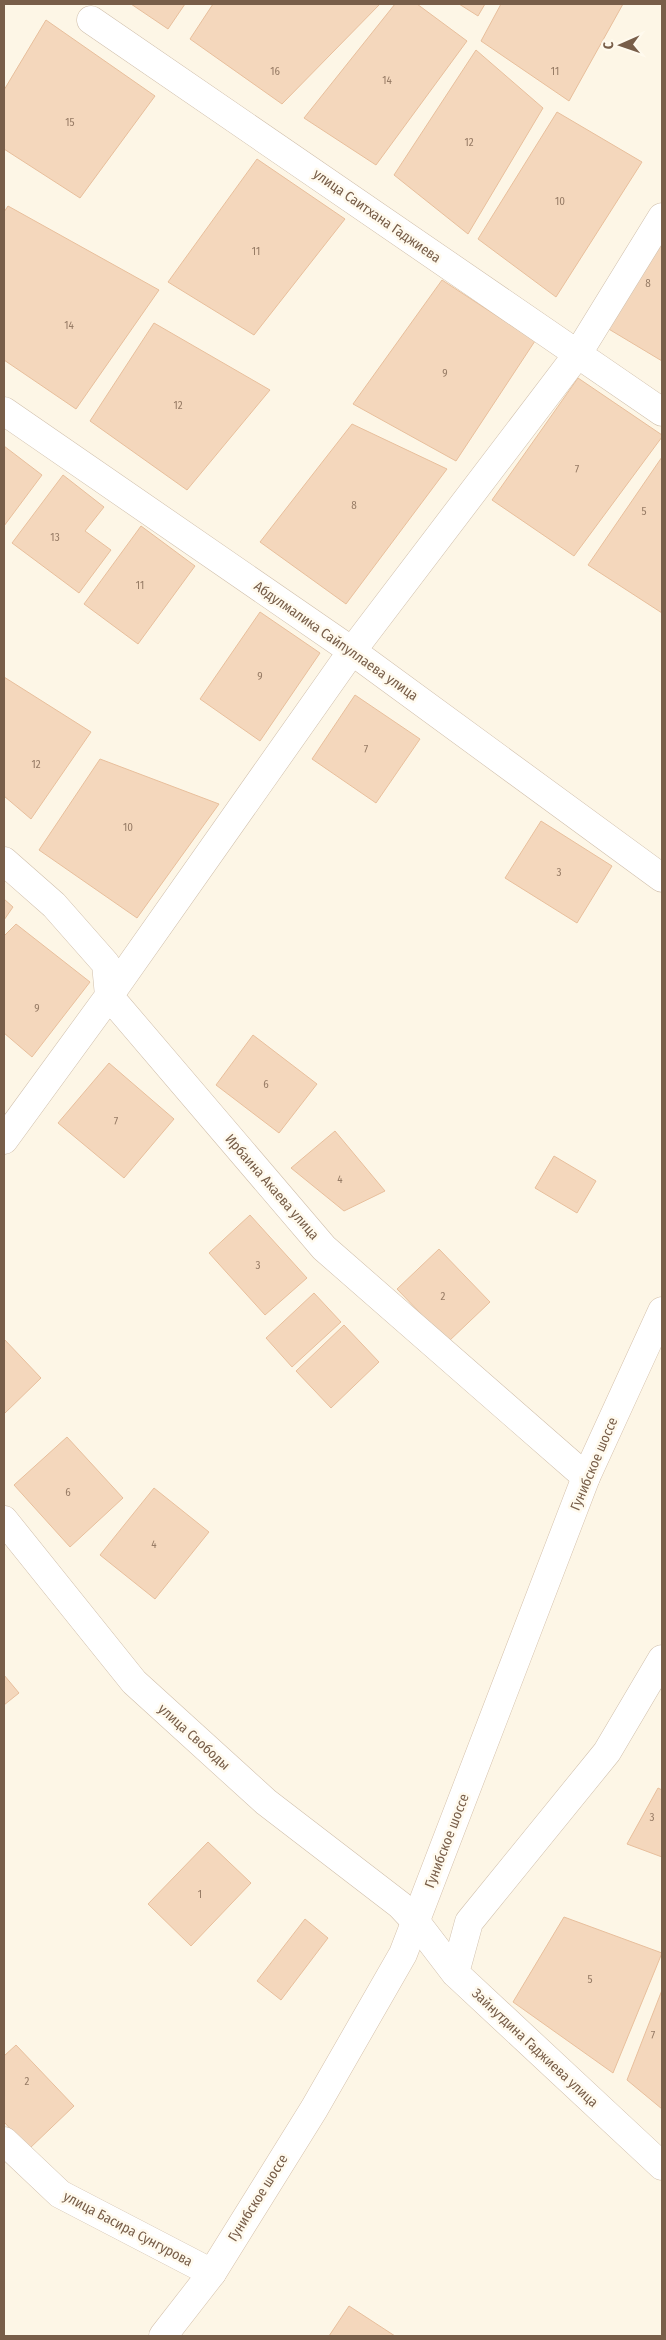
<svg xmlns="http://www.w3.org/2000/svg" width="666" height="2340" font-family="'Fira Sans Condensed',sans-serif">
	<style>
		.building { fill: #f4d7bc; stroke: #e8bf9c }
		.lines { fill: none; stroke-linecap: round; stroke-linejoin: round }
		.street-casing { stroke: #d0bfab; stroke-width: 29 }
		.secondary-casing { stroke: #d5c1ab; stroke-width: 29 }
		.street { stroke: #fff; stroke-width: 28 }
		.secondary { stroke: #fff; stroke-width: 28 }
		.labels { text-anchor: middle; dominant-baseline: central; stroke-width: 5; stroke-linejoin: round; paint-order: stroke }
		.number-label { font-size: 11px; fill: #977c66 }
		.street-label { font-size: 14px; fill: #785e49; stroke: #fffaee }
	</style>
	<rect width="100%" height="100%" fill="#fdf6e6"/>
	<path class="building" d="M131 4H185L168 29Z
		M213 4H380L282 104 190 39Z
		M395 4H417L467 41 376 165 304 118Z
		M459 4H485L478 16Z
		M501 4H623L569 101 481 41Z
		M46 20 155 96 80 198 4 149V90Z
		M476 50 543 108 468 234 394 175Z
		M557 112 642 162 556 297 478 239Z
		M257 159 345 219 254 335 168 282Z
		M8 206 159 290 76 409 4 360V212Z
		M662 238V361L607 328Z
		M442 280 535 341 456 461 353 404Z
		M154 323 270 390 187 490 90 421Z
		M578 378 662 435V437L574 556 492 500Z
		M352 424 447 469 346 604 260 542Z
		M4 446 42 475 4 526Z
		M662 457V613L588 565Z
		M63 475 104 507 85 531 111 550 79 593 12 543Z
		M141 526 195 566 138 644 84 604Z
		M260 612 320 653 260 741 200 699Z
		M4 677 91 732 31 819 4 796Z
		M355 695 420 739 376 803 312 759Z
		M100 759 219 804 137 918 39 850Z
		M541 821 612 866 577 923 505 878Z
		M4 899 13 907 4 920Z
		M16 924 90 982 32 1057 4 1033V936Z
		M253 1035 317 1084 279 1133 216 1085Z
		M109 1063 174 1119 124 1178 58 1123Z
		M335 1131 385 1191 344 1211 291 1168Z
		M554 1156 596 1181 577 1213 535 1188Z
		M250 1215 307 1278 265 1315 209 1253Z
		M439 1249 490 1302 448 1342 397 1289Z
		M314 1293 341 1322 292 1367 266 1338Z
		M344 1325 379 1362 331 1408 296 1371Z
		M4 1339 41 1378 4 1414Z
		M67 1437 123 1498 70 1547 14 1485Z
		M154 1488 209 1532 155 1599 100 1555Z
		M4 1675 19 1693 4 1705Z
		M658 1788 662 1790V1857L627 1844Z
		M208 1842 251 1883 191 1946 148 1904Z
		M564 1917 662 1953 613 2073 513 2002Z
		M305 1919 328 1938 281 2000 257 1981Z
		M662 1990V2109L627 2080Z
		M16 2045 74 2106 29 2149 4 2122V2056Z
		M349 2306 395 2336H329Z"/>
	<g class="lines">
		<g class="street-casing">
			<path id="street" d="M91 20 662 412
				M4 411 352 651 662 878
				M4 861 54 905 106 964 109 996 324 1248 586 1477
				M4 1140 109 996 352 651 577 355 662 217
				M4 1520 134 1682 266 1802 400 1905 416 1922 455 1973 662 2166
				M455 1973 469 1922 607 1752 662 1659
				M4 2141 60 2194 212 2273"/>
		</g>
		<g class="secondary-casing">
			<path id="secondary" d="M163 2336 212 2273 314 2109 403 1954 586 1477 662 1311"/>
		</g>
		<use href="#street" class="street"/>
		<use href="#secondary" class="secondary"/>
	</g>
	<g class="labels">
		<g class="number-label">
			<text x="275" y="71">16</text>
			<text x="555" y="71">11</text>
			<text x="387" y="80">14</text>
			<text x="70" y="122">15</text>
			<text x="469" y="142">12</text>
			<text x="560" y="201">10</text>
			<text x="256" y="251">11</text>
			<text x="648" y="283">8</text>
			<text x="69" y="325">14</text>
			<text x="445" y="373">9</text>
			<text x="178" y="405">12</text>
			<text x="577" y="469">7</text>
			<text x="354" y="505">8</text>
			<text x="644" y="511">5</text>
			<text x="55" y="537">13</text>
			<text x="140" y="585">11</text>
			<text x="260" y="676">9</text>
			<text x="366" y="749">7</text>
			<text x="36" y="764">12</text>
			<text x="128" y="827">10</text>
			<text x="559" y="872">3</text>
			<text x="37" y="1008">9</text>
			<text x="266" y="1084">6</text>
			<text x="116" y="1121">7</text>
			<text x="340" y="1179">4</text>
			<text x="258" y="1265">3</text>
			<text x="443" y="1296">2</text>
			<text x="68" y="1492">6</text>
			<text x="154" y="1544">4</text>
			<text x="652" y="1817">3</text>
			<text x="200" y="1894">1</text>
			<text x="590" y="1979">5</text>
			<text x="653" y="2035">7</text>
			<text x="27" y="2081">2</text>
		</g>
		<g class="street-label">
			<text transform="translate(377 216) rotate(35)">улица Саитхана Гаджиева</text>
			<text transform="translate(336 641) rotate(35)">Абдулмалика Сайпуллаева улица</text>
			<text transform="translate(272 1187) rotate(49)">Ирбаина Акаева улица</text>
			<text transform="translate(594 1464) rotate(-67)">Гунибское шоссе</text>
			<text transform="translate(194 1737) rotate(42)">улица Свободы</text>
			<text transform="translate(447 1841) rotate(-69)">Гунибское шоссе</text>
			<text transform="translate(535 2048) rotate(43)">Зайнутдина Гаджиева улица</text>
			<text transform="translate(258 2198) rotate(-58)">Гунибское шоссе</text>
			<text transform="translate(128 2229) rotate(28)">улица Басира Сунгурова</text>
		</g>
	</g>
	<rect width="666" height="2340" fill="none" stroke="#785e49" stroke-width="10"/>
	<g transform="translate(621 45) rotate(268)" stroke="#fffaee" stroke-width="4" paint-order="stroke">
	<path d="M0-4L9 19L0 12L-9 19Z" fill="#785e49"/>
	<text y="-8" font-size="14" font-weight="bold" text-anchor="middle" fill="#785e49">С</text>
	</g>
</svg>
